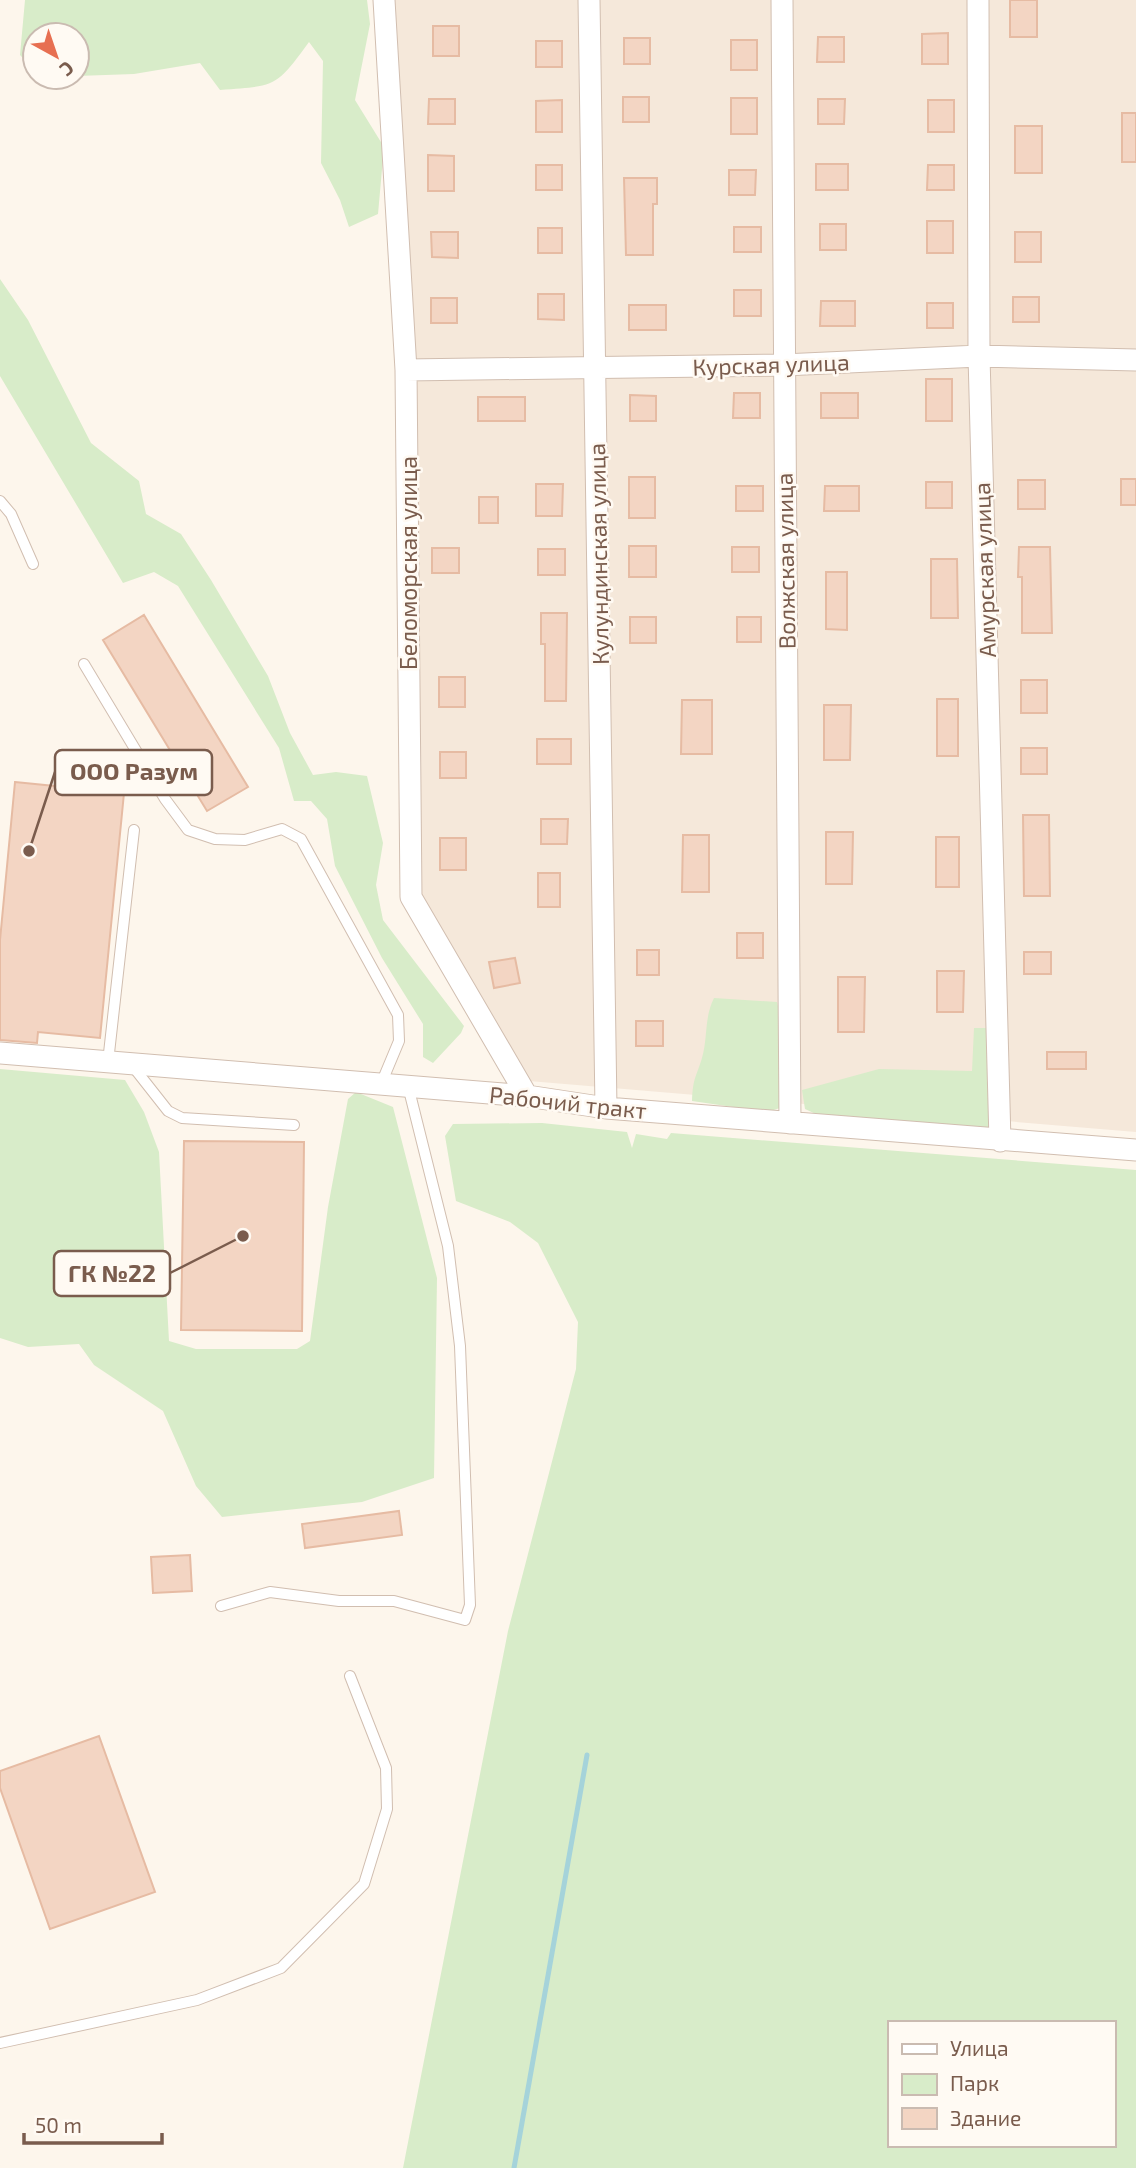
<svg xmlns="http://www.w3.org/2000/svg" width="1136" height="2168" font-family="'Exo 2',sans-serif">
	<style>
		.residential { fill: #f5e8da }
		.green { fill: #d8ecc9; fill-rule: evenodd }
		.lines { fill: none; stroke-linecap: round; stroke-linejoin: round }
		.stream { stroke: #a5d3da; stroke-width: 5 }
		.building { fill: #f3d5c3; stroke: #e6bba3; stroke-width: 2 }
		.service-casing { stroke: #d1beb0; stroke-width: 12 }
		.minor-casing { stroke: #d1beb0; stroke-width: 23 }
		.service { stroke: #fff; stroke-width: 10 }
		.minor { stroke: #fff; stroke-width: 21 }
		.labels { text-anchor: middle; dominant-baseline: central; stroke-width: 5; stroke-linejoin: round; paint-order: stroke }
		.street-label { font-size: 23px; fill: #7a5c4d; stroke: #fffaf3 }
		.leader { fill: none; stroke: #7a5c4d; stroke-width: 2.5 }
		.callout-dot { fill: #7a5c4d; stroke: #fffaf3; stroke-width: 2.5 }
		.callout { fill: #fffaf3; stroke: #7a5c4d; stroke-width: 2.5 }
		.callout-label { font-size: 24px; text-anchor: middle; font-weight: bold; fill: #7a5c4d }
	</style>
	<rect width="100%" height="100%" fill="#fdf6ec"/>
	<path class="residential" d="M394 0H1136V1132L529 1081 420 897Z"/>
	<path class="green" d="M25 0H367L370 24 355 100 384 147 378 214 349 227 340 200 321 163 323 61 309 42C276 87 277 86 220 90L200 63 134 74 77 76V35H35V71L20 55Z
		M0 279 28 320 91 443 139 481 146 514 181 534 211 580 268 676 290 733 313 775 336 772 367 776 383 843 376 885 383 920 464 1026 461 1033 433 1063 423 1057V1024L382 958 335 866 327 819 311 801H294L279 748 178 586 154 572 123 583 0 376Z
		M714 998 777 1002 780 1015V1108L767 1112 692 1101C693 1077 696 1078 702 1058 708 1037 704 1018 714 998Z
		M974 1028H987L990 1127 986 1131 818 1115 805 1109 802 1090 879 1069 972 1071Z
		M0 1069 125 1080 144 1112 159 1152 169 1341 196 1349H297L310 1341 328 1207 348 1099 356 1092 393 1107 437 1278 434 1478 362 1502 222 1517 196 1486 163 1411 94 1365 79 1344 28 1347 0 1338Z
		M542 1123 627 1132 632 1148 636 1134 667 1139 671 1133 1136 1170V2168H403L508 1631 576 1369 578 1322 538 1243 510 1222 456 1201 445 1136 453 1124ZM889 2023H1113V2145H889Z"/>
	<g class="lines">
		<path class="stream" d="M514 2168 587 1755"/>
	</g>
	<path class="building" d="M1010 0H1037V37H1010Z
		M433 26H459V56H433Z
		M948 33V64H922V34Z
		M818 37H844V62H817Z
		M624 38H650V64H624Z
		M731 40H757V70H731Z
		M536 41H562V67H536Z
		M623 97H649V122H623Z
		M731 98H757V134H731Z
		M429 99H455V124H428Z
		M818 99H845L844 124H818Z
		M562 100V132H536V101Z
		M928 100H954V132H928Z
		M1122 113H1136V162H1122Z
		M1015 126H1042V173H1015Z
		M428 155 454 156V191H428Z
		M816 164H848V190H816Z
		M536 165H562V190H536Z
		M928 165H954V190H927Z
		M729 170H756L755 195H729Z
		M624 178H657V204H653V255H626Z
		M927 221H953V253H927Z
		M820 224H846V250H820Z
		M734 227H761V252H734Z
		M538 228H562V253H538Z
		M431 232H458V258L432 257Z
		M1015 232H1041V262H1015Z
		M734 290H761V316H734Z
		M538 294H564V320L538 319Z
		M1013 297H1039V322H1013Z
		M431 298H457V323H431Z
		M821 301H855V326H820Z
		M927 303H953V328H927Z
		M629 305H666V330H629Z
		M926 379H952V421H926Z
		M734 393H760V418H733Z
		M821 393H858V418H821Z
		M630 395 656 396V421H630Z
		M478 397H525V421H478Z
		M629 477H655V518H629Z
		M1121 479H1136V505H1121Z
		M1018 480H1045V509H1018Z
		M926 482H952V508H926Z
		M536 484H563L562 516H536Z
		M736 486H763V511H736Z
		M825 486H859V511H824Z
		M479 497H498V523H479Z
		M629 546H656V577H629Z
		M732 547H759V572H732Z
		M1019 547H1050L1052 633H1022V577H1018Z
		M432 548H459V573H432Z
		M538 549H565V575H538Z
		M931 559H957L958 618H931Z
		M826 572H847V630L826 629Z
		M541 613H567L566 701H545V644H541Z
		M144 615 248 787 207 811 103 640Z
		M630 617H656V643H630Z
		M737 617H761V642H737Z
		M439 677H465V707H439Z
		M1021 680H1047V713H1021Z
		M937 699H958V756H937Z
		M682 700H712V754H681Z
		M824 705H851L850 760H824Z
		M537 739H571V764H537Z
		M1021 748H1047V774H1021Z
		M440 752H466V778H440Z
		M15 782 124 793 100 1038 38 1032 37 1043 0 1040V940Z
		M1023 815H1049L1050 896H1024Z
		M541 819H568L567 844H541Z
		M826 832H853L852 884H826Z
		M683 835H709V892H682Z
		M936 837H959V887H936Z
		M440 838H466V870H440Z
		M538 873H560V907H538Z
		M737 933H763V958H737Z
		M637 950H659V975H637Z
		M1024 952H1051V974H1024Z
		M515 958 520 983 494 988 489 962Z
		M937 971H964L963 1012H937Z
		M838 977H865L864 1032H838Z
		M636 1021H663V1046H636Z
		M1047 1052H1086V1069H1047Z
		M184 1141 304 1142 302 1331 181 1330Z
		M399 1511 402 1535 305 1548 302 1524Z
		M190 1555 192 1591 153 1593 151 1557Z
		M99 1736 155 1892 50 1929 0 1788V1771Z"/>
	<g class="lines">
		<g class="service-casing">
			<path id="service" d="M0 501 11 514 33 564
				M84 664 165 799 188 830 215 839 245 840 282 829 301 839 398 1015 399 1041 381 1084
				M108 1062 134 830
				M131 1064 168 1111 182 1118 294 1125
				M221 1606 270 1592 339 1601H394L465 1620 470 1605 460 1346 448 1246 408 1086
				M0 2043 197 2000 281 1968 364 1884 387 1809 386 1768 350 1676"/>
		</g>
		<g class="minor-casing">
			<path id="minor" d="M384 0 406 370 411 897 527 1096
				M589 0 606 1108
				M782 0 790 1123
				M978 0 979 356 1000 1141
				M406 370 783 365 979 356 1136 360
				M0 1053 527 1096 606 1108 1136 1150"/>
		</g>
		<use href="#service" class="service"/>
		<use href="#minor" class="minor"/>
	</g>
	<g class="labels">
		<g class="street-label">
			<text transform="translate(771 364) rotate(-2)">Курская улица</text>
			<text transform="translate(598 554) rotate(-91)">Кулундинская улица</text>
			<text transform="translate(785 561) rotate(-91)">Волжская улица</text>
			<text transform="translate(408 563) rotate(-90)">Беломорская улица</text>
			<text transform="translate(984 570) rotate(-92)">Амурская улица</text>
			<text transform="translate(568 1102) rotate(6)">Рабочий тракт</text>
		</g>
	</g>
	<path class="leader" d="M29 851L55 772M243 1236L170 1273"/>
	<g class="callout-dot">
		<circle cx="29" cy="851" r="7"/>
		<circle cx="243" cy="1236" r="7"/>
	</g>
	<g class="callout">
		<rect x="55" y="750" width="157" height="45" rx="7"/>
		<rect x="54" y="1251" width="116" height="45" rx="7"/>
	</g>
	<g class="callout-label">
		<text x="134" y="780">ООО Разум</text>
		<text x="112" y="1282">ГК №22</text>
	</g>
	<rect x="888" y="2021" width="228" height="126" fill="#fffaf3" stroke="#cabbb1" stroke-width="2"/>
	<rect x="902" y="2044" width="35" height="10" fill="#ffffff" stroke="#cabbb1" stroke-width="2"/>
	<text x="950" y="2056" font-size="21" fill="#7a5c4d">Улица</text>
	<rect x="902" y="2074" width="35" height="21" fill="#d8ecc9" stroke="#cabbb1" stroke-width="2"/>
	<text x="950" y="2091" font-size="21" fill="#7a5c4d">Парк</text>
	<rect x="902" y="2108" width="35" height="21" fill="#f3d5c3" stroke="#cabbb1" stroke-width="2"/>
	<text x="950" y="2126" font-size="21" fill="#7a5c4d">Здание</text>
	<g transform="translate(56 56) rotate(140)"><circle r="33" fill="#fffaf3" stroke="#cabbb1" stroke-width="2"/>
	<path d="M0-5L12 26L0 18L-12 26Z" fill="#e76f51"/>
	<text y="-10" font-size="19" font-weight="bold" text-anchor="middle" fill="#7a5c4d">С</text>
	</g>
	<path d="M24 2133v10h138v-10" fill="none" stroke="#7a5c4d" stroke-width="3.5"/>
	<text x="35" y="2133" font-size="21" fill="#7a5c4d" stroke="#fffaf3" stroke-width="5" paint-order="stroke">50 m</text>
</svg>
